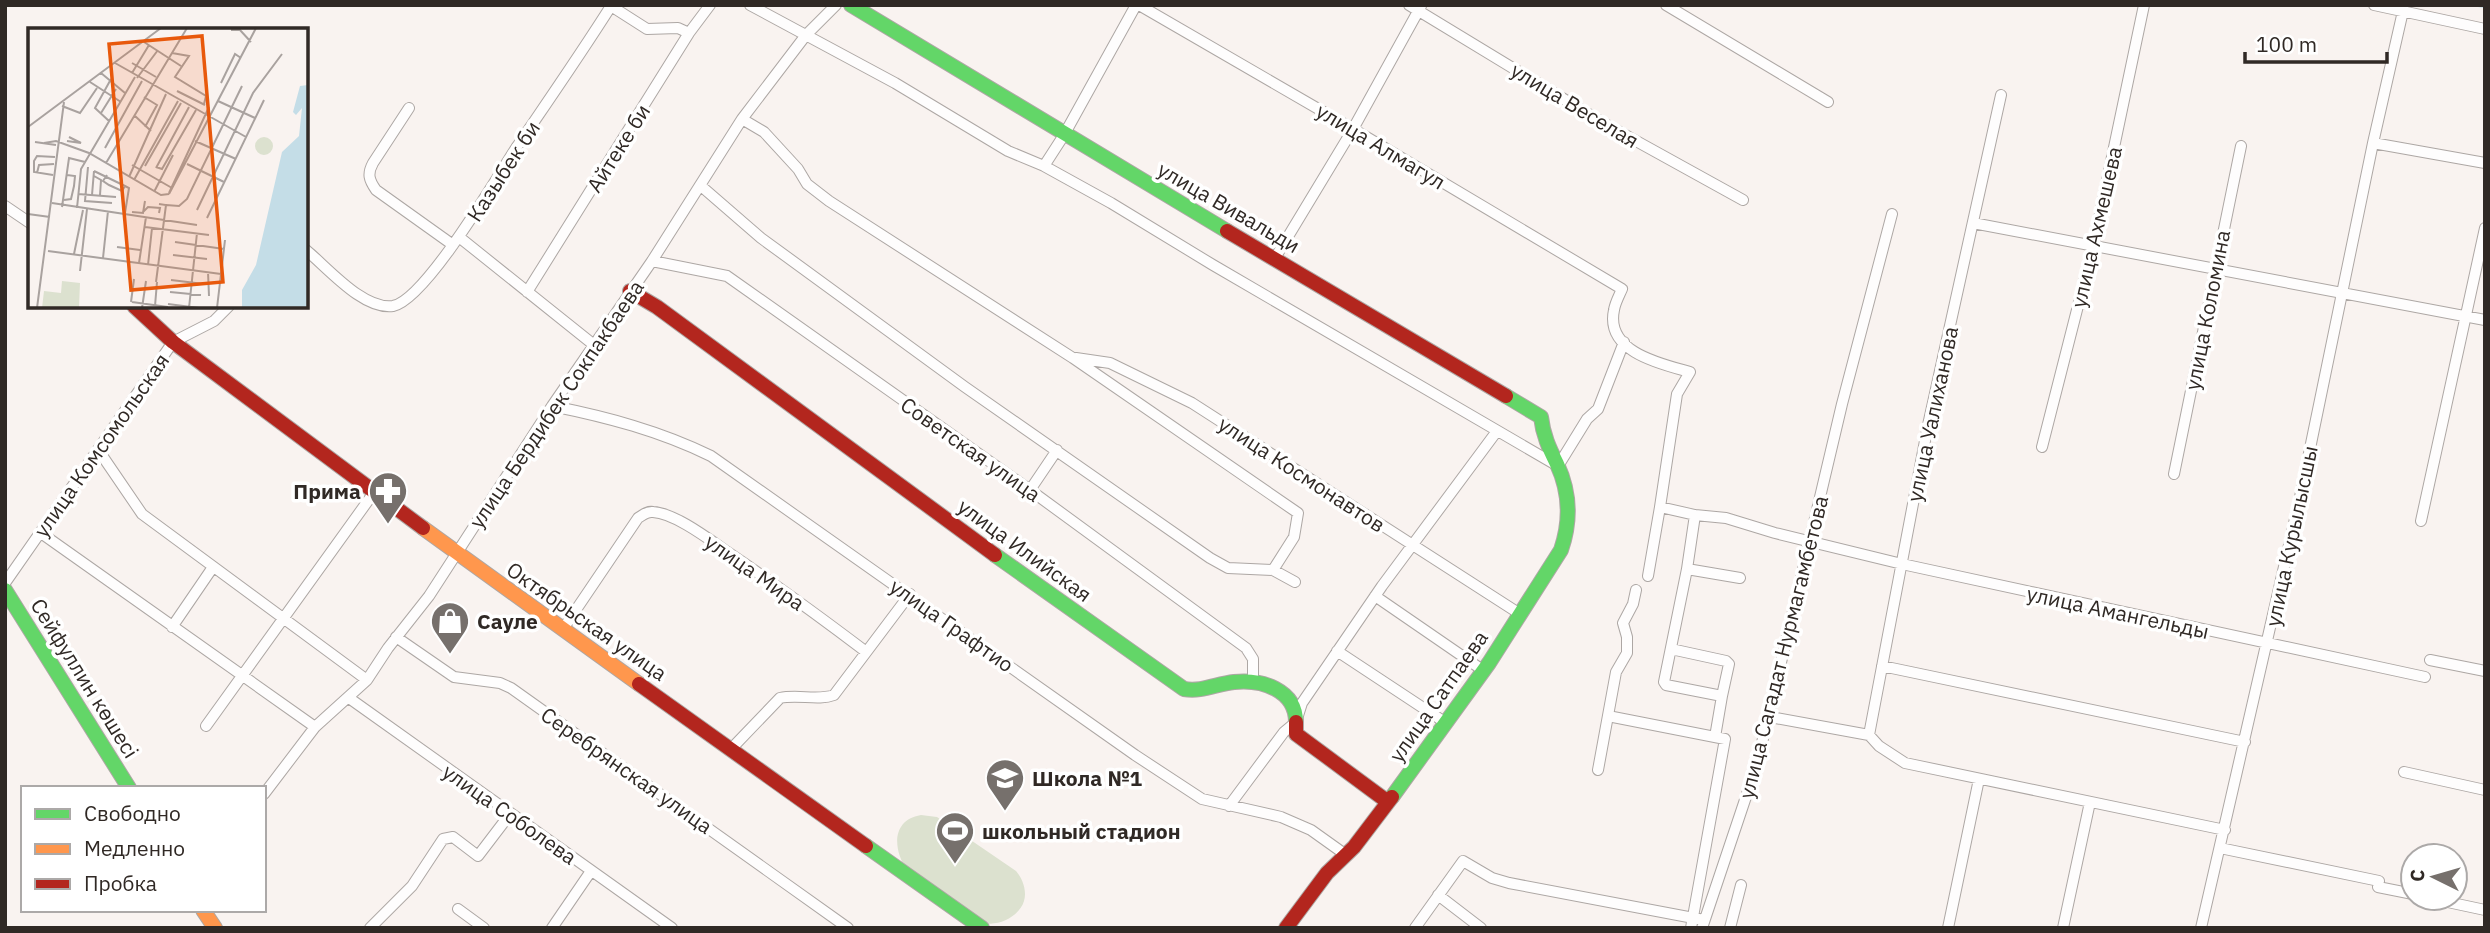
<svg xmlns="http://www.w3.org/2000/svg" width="2490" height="933" font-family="'IBM Plex Sans',sans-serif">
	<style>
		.green { fill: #dce1cf }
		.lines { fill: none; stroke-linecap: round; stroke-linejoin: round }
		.stream { stroke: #c4dde7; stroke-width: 2.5 }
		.street-casing { stroke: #ada7a4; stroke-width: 12 }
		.fast-casing { stroke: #ada7a4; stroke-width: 16 }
		.slow-casing { stroke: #ada7a4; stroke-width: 16 }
		.jam-casing { stroke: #ada7a4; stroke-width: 16 }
		.street { stroke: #fefdfd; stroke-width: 10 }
		.fast { stroke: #63d668; stroke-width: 14 }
		.slow { stroke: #ff974d; stroke-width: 14 }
		.jam { stroke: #b3261e; stroke-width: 14 }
		.labels { text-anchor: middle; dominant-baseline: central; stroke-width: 7; stroke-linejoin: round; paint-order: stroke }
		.street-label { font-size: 21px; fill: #302925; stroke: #fff }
		.poi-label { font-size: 21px; font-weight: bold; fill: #302925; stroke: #fff; text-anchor: start }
		.inset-road { fill: none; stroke: #a9a29f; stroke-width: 2 }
		.view { fill: #e8590c; fill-opacity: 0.15; stroke: #e8590c; stroke-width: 3.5 }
		.inset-edge { fill: none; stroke: #302925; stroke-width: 3.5 }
	</style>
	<rect width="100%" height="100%" fill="#f9f3f0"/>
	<path class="green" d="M921 815 937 817 1016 871C1023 879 1027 891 1024 901 1019 918 994 929 979 921 956 909 929 886 907 870 893 850 891 820 921 815Z"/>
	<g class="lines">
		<path class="stream" d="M2474 5 2485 7"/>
		<g class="street-casing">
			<path id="street" d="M750 5 895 83 1008 151 1044 166 1111 203 1213 265 1558 466 1587 419 1598 409 1624 342
				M1139 5 1353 129 1622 289C1619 296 1615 303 1614 310 1605 352 1661 364 1690 372L1677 394 1660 507
				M1409 5 1600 121 1743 200
				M1666 5 1828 102
				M2374 5 2485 29
				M409 108 373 163C367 174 369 180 376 190L453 245
				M742 119 764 132 798 169 807 184 829 201 1073 358 1298 513 1294 537 1273 570
				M2373 143 2485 163
				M1044 166 1064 135 1136 5
				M701 186 761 238 965 387 1210 558 1228 568 1273 570 1295 582
				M5 206 30 223
				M1973 223 2485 320
				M459 237 594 345
				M306 250C328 268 363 310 393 306 425 300 496 179 516 148 548 101 580 55 611 6L647 29 678 28 689 33
				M1275 258 1353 129 1421 6
				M652 261 727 276 1030 490 1246 648 1253 659V682
				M527 292 689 33 710 5
				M1076 358 1110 363 1192 403 1520 614
				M552 406C607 417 660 431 711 456L1135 755 1202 799 1281 817 1311 830 1346 855
				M2042 447 2093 247 2144 5
				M99 451 142 514 367 680
				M2174 474 2241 146
				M1030 490 1057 450
				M2421 521 2485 228
				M41 533 315 727
				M1687 569 1695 515
				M1648 576 1660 507 1695 515 1726 518 1775 533 1902 564 2425 677
				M5 583 173 342 214 321 229 306
				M1375 596 1484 671
				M172 627 213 567
				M563 629 638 518C643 515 647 511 653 512 675 513 710 540 729 553 775 584 820 617 865 651
				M396 637 454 677 500 683 511 688 848 928
				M1671 649 1726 661 1729 664 1722 696
				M1337 651 1446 723
				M2430 660 2485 671
				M1882 666 2245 742
				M349 698 672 928
				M1608 716 1725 739 1691 928
				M1770 717 1869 735 1879 746 1905 763 2225 830
				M206 726 375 491
				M1869 735 1928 425 2001 95
				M1715 737 1722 696 1666 685 1664 682 1687 569 1740 578
				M732 748 780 698C798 694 818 701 834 695L910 594
				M1598 770 1616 672 1627 653V637L1623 623 1633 604 1636 590
				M2404 772 2485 790
				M264 794 315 727 367 680 388 648 429 596 552 406 652 261 742 119 806 35 836 5
				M1229 806 1284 732 1296 722 1302 703 1382 586 1497 431
				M2220 848 2379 881
				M2378 887 2413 894
				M1438 895 1481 928
				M2429 898 2485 910
				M458 909 484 928
				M370 928 412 886 443 839 453 837 478 856 510 814
				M552 928 591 871
				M1415 928 1463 861 1492 878 1509 883 1704 920
				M1702 928 1757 764 1842 404 1892 214
				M1730 928 1741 885
				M1948 928 1979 779
				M2063 928 2090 802
				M2201 928 2300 497 2373 143 2403 11"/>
		</g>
		<g class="fast-casing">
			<path id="fast" d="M851 5 1227 231
				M995 555 1184 689C1202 692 1216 684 1234 682 1262 679 1296 690 1296 722
				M5 590 129 788
				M1392 797 1489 663 1561 550C1571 521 1570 492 1557 464 1549 448 1543 435 1541 417L1506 396
				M866 846 982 928"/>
		</g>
		<g class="slow-casing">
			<path id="slow" d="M423 528 639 684
				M203 910 215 928"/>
		</g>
		<g class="jam-casing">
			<path id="jam" d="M1227 231 1506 396
				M630 291 657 307 995 555
				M134 306 173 342 423 528
				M639 684 866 846
				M1296 722V734L1388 802
				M1286 928 1327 873 1354 847 1392 797"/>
		</g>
		<use href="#street" class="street"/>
		<use href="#fast" class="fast"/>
		<use href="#slow" class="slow"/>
		<use href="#jam" class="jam"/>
	</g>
	<defs>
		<g id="pharmacy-pin" transform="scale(2.0125)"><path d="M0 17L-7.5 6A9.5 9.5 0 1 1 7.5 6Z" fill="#76706c" stroke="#fff"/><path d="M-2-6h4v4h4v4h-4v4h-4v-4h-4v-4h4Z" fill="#fff"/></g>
		<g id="shop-pin" transform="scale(2.0125)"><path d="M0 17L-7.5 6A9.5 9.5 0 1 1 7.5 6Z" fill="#76706c" stroke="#fff"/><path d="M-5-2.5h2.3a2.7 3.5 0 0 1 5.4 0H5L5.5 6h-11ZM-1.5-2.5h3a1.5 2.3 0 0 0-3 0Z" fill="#fff"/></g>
		<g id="school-pin" transform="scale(2.0125)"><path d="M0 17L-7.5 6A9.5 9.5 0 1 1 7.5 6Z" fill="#76706c" stroke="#fff"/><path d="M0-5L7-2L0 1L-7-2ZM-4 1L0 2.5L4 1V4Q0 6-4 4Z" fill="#fff"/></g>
		<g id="stadium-pin" transform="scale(2.0125)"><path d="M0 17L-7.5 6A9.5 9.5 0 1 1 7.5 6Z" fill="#76706c" stroke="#fff"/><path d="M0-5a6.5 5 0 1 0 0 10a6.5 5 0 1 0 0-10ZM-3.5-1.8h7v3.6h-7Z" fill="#fff"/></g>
	</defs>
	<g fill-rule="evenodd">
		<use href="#pharmacy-pin" x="388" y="491"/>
		<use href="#shop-pin" x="450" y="621"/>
		<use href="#school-pin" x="1005" y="778"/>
		<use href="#stadium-pin" x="955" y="831"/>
	</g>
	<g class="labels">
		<g class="street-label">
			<text transform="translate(1575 105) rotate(31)">улица Веселая</text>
			<text transform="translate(1381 146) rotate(31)">улица Алмагул</text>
			<text transform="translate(618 148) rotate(-58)">Айтеке би</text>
			<text transform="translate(503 171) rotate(-57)">Казыбек би</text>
			<text transform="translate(1229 207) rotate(30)">улица Вивальди</text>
			<text transform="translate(2096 227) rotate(-77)">улица Ахмешева</text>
			<text transform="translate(2207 310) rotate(-79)">улица Коломина</text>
			<text transform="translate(556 404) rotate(-56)">улица Бердибек Сокпакбаева</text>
			<text transform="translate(1932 414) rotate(-78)">улица Уалиханова</text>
			<text transform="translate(101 445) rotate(-55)">улица Комсомольская</text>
			<text transform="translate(971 449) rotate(35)">Советская улица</text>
			<text transform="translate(1302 474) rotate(33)">улица Космонавтов</text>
			<text transform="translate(2291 536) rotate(-78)">улица Курылысшы</text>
			<text transform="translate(1025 550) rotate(36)">улица Илийская</text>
			<text transform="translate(755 572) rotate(35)">улица Мира</text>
			<text transform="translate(2118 612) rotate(12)">улица Амангельды</text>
			<text transform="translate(587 621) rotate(35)">Октябрьская улица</text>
			<text transform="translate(952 625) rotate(35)">улица Графтио</text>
			<text transform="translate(1783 647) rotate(-76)">улица Сагадат Нурмагамбетова</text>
			<text transform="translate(85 678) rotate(58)">Сейфуллин көшесі</text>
			<text transform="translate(1438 696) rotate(-55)">улица Сатпаева</text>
			<text transform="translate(627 770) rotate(35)">Серебрянская улица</text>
			<text transform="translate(510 814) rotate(35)">улица Соболева</text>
		</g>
		<g class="poi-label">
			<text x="361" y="491" text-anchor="end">Прима</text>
			<text x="477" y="621">Сауле</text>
			<text x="1032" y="778">Школа №1</text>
			<text x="982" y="831">школьный стадион</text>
		</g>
	</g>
	<g transform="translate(28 28)">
		<rect width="280" height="280" fill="#f9f3f0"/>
		<path d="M227 118a9 9 0 1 1 18 0a9 9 0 1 1-18 0ZM34 253 52 255 51 280H14L16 263 33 265Z" fill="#dce1cf"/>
		<path d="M280 57V280H214V262L228 237 254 124 271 108 274 80 268 87 265 84 272 58Z" fill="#c4dde7"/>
		<path class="inset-road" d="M203 2H212L223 14M116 14 153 38M144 25 161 28 147 49 178 68 176 76M87 35 218 109M104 35 128 49M73 45 97 65M104 45 121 17M109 50 130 22M62 54 93 74M193 55 207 26 213 30M149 63 177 77M116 69 129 77 117 99M190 73 227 90M34 78 52 85 69 60M73 85 88 61M106 87 123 103M81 93 67 80 83 51M0 99 133 0M39 113 53 115 41 109M167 113 208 131M7 114 28 117M16 115 28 113 61 125 133 167 141 166M77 120 114 53M78 135 159 0M159 136 196 154M104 137 144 160M117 138 153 75M60 139 57 173 84 175M128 139 134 141 168 82M128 140 161 79M66 143 97 158M9 145 11 137 26 136M25 147 6 144V133L9 128 27 129M79 147 75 153 81 157 94 163 97 158M66 148 73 152 72 167M101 149 138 66M106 152 150 73M126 164 145 127M141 165 181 79M50 166 88 169M141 166 228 0M64 167 66 143M36 172 43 171 46 158 47 148 39 147M24 175 169 197M138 177 151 178 159 171 214 58M34 179 41 130 57 134M49 180 53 141 107 49M169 182 225 65 254 26M104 184 115 185 117 173M115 184 120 179 132 180 131 185M97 185 101 160 97 158M0 186 22 189M179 190 236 72M117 199 181 207M147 214 196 221M89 219 112 222M20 223 193 246M46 226 55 182M145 227 179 231M75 230 80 183M111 235 118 189M120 237 124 200M52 243 59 181M180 244 181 268M143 252 176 256M128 254 138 177 131 176M142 264 173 267M103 274 106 251M104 274 140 279M140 276 171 280M127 278 129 254M9 280 36 74M114 280 118 253M161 280 169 205M189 280 197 212"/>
		<path class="view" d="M174 8 195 254 103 262 81 16Z"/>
		<rect width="280" height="280" class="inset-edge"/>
	</g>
	<rect width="2490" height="933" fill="none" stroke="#302925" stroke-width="14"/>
	<rect x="21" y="786" width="245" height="126" fill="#ffffff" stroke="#aca9a8" stroke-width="2"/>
	<rect x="35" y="809" width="35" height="10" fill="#63d668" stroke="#aca9a8" stroke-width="2"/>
	<text x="84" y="821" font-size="21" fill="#302925">Свободно</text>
	<rect x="35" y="844" width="35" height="10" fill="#ff974d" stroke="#aca9a8" stroke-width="2"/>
	<text x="84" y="856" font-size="21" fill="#302925">Медленно</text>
	<rect x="35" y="879" width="35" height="10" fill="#b3261e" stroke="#aca9a8" stroke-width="2"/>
	<text x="84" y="891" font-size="21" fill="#302925">Пробка</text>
	<g transform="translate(2434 877) rotate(275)"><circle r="33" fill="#ffffff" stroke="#aca9a8" stroke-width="2"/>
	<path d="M0-5L12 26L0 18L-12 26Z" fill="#76706c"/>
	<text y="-10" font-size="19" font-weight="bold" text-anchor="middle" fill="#302925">С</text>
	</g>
	<path d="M2245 52v10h142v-10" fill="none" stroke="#302925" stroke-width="3.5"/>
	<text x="2256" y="52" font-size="21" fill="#302925" stroke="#ffffff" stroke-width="5" paint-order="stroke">100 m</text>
</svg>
